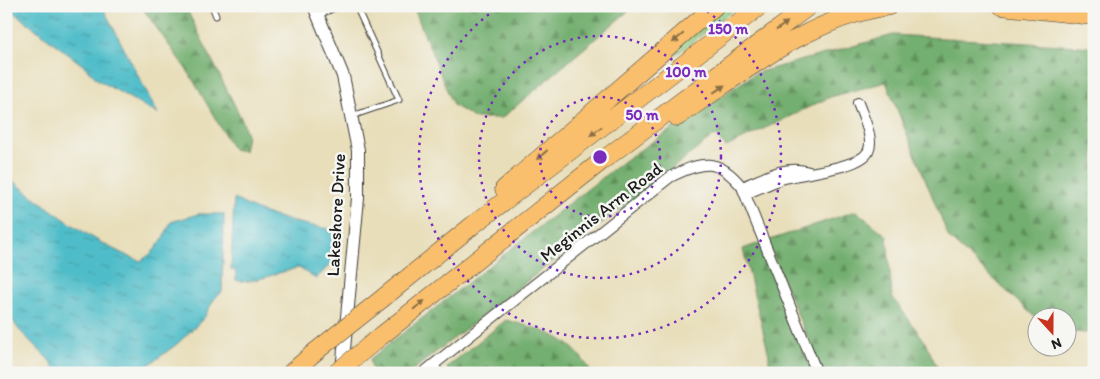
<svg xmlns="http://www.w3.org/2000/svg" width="1100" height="379" font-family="Itim,sans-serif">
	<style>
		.green { fill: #8fcb81; stroke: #56744e }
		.forest { fill: url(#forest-firs); stroke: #486646 }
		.water { fill: url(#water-ripples); stroke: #366c72 }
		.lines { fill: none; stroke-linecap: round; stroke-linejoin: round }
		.service-casing { stroke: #3b3934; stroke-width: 7 }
		.minor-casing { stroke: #3b3934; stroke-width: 12 }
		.tertiary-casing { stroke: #3b3934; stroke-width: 14 }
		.motorway-casing { stroke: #3b3934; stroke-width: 19 }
		.service { stroke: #fff; stroke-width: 5 }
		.minor { stroke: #fff; stroke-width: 10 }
		.tertiary { stroke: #fff; stroke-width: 12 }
		.motorway { stroke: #f9bf6d; stroke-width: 18 }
		.motorway-bridge-casing { stroke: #3b3934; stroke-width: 19; stroke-linecap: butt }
		.motorway-bridge { stroke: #f9bf6d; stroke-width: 18 }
		.oneway { fill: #8a6e44 }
		.ring { fill: none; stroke: #7b2cbf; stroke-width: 2.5; stroke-dasharray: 2.5 5 }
		.labels { text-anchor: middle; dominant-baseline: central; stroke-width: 5; stroke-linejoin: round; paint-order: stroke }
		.street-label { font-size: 18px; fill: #1c1c1c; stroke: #f6f6f2 }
		.centre { fill: #7b2cbf; stroke: #f6f6f2; stroke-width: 2.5 }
		.ring-label { font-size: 15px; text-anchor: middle; font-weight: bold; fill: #7b2cbf; stroke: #f6f6f2; stroke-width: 5; stroke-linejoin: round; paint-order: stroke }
	</style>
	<defs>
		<pattern id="forest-firs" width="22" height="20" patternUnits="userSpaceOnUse" patternTransform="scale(1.25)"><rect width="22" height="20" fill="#73af6f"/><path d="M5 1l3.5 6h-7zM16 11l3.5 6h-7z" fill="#5e8e5a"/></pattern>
		<pattern id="water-ripples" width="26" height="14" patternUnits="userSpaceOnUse" patternTransform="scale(1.25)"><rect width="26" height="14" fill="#50bdc9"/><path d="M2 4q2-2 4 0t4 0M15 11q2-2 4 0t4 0" fill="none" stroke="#4299a2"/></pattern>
	</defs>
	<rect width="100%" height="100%" fill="#f6f6f2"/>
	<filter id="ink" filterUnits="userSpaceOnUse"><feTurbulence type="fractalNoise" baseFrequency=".02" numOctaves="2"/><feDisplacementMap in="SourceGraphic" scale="10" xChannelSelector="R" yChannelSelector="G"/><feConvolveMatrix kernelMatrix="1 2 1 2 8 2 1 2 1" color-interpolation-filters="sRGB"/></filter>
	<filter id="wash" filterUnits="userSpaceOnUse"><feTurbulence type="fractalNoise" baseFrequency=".0096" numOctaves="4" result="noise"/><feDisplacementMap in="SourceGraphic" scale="20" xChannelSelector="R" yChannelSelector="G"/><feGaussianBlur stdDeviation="1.12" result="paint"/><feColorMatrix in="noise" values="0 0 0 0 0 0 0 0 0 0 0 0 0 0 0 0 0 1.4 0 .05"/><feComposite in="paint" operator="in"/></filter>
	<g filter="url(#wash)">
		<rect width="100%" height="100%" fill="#e8deba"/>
		<path class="green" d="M720 6H738L636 86Z"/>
		<path class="forest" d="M141 6H185L243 122 247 135 244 151 233 149 189 73Z
			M413 6H634L502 118H474L453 105Z
			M893 35 1094 47V328L1086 333 1068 332V316H1038L1037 319 949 238 886 82 830 97 726 147 715 135 409 373H373L370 359 625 160 756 73Z
			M856 211 887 236 892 297 924 340 940 373H822L767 241Z
			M760 243 813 373H769V355L743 249Z
			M506 320C534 328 561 333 580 356 584 362 589 366 590 373L555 371 550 373H449L447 367Z"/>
		<path class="water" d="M6 6H102L158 114 98 80 84 66 12 11 6 12Z
			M6 176C48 207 90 242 140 261 156 253 164 238 171 222L198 214H224L222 292 214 299 204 318 177 344 138 373H58L49 360 19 330 6 311Z
			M234 199C267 217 301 225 338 230L337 257 316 279 299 268C282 270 249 286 236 280V271L231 270Z"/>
	</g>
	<g filter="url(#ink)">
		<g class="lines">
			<g class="service-casing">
				<path id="service" d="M212 6 216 16
					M319 15 339 6
					M352 116 399 100 356 6
					M435 364 441 373"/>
			</g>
			<g class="minor-casing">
				<path id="minor" d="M742 187C763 179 786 164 809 172
					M745 194C757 189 769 184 781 179 800 173 858 169 868 152 875 139 862 115 858 103
					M423 373 670 177C702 161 718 157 742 187L817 373"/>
			</g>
			<g class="tertiary-casing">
				<path id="tertiary" d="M314 6 343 76 358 150V198L342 371"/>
			</g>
			<g class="motorway-casing">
				<path id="motorway" d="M1001 6 1094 16
					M677 117C743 73 808 18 889 6
					M504 189 715 6
					M383 298 473 225 760 6
					M381 336 603 160 809 6
					M291 373 315 352"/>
			</g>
			<use href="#service" class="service"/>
			<use href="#minor" class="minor"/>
			<use href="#tertiary" class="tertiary"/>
			<use href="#motorway" class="motorway"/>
			<g class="motorway-bridge-casing">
				<path id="motorway-bridge" d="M315 352 383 298
					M336 373 381 336"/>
			</g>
			<use href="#motorway-bridge" class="motorway-bridge"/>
		</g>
		<defs><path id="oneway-solid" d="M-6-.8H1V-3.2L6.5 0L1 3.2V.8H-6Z" transform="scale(1.25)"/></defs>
		<g class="oneway">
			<use href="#oneway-solid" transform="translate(782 26) rotate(-36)"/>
			<use href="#oneway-solid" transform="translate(678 38) rotate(140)"/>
			<use href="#oneway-solid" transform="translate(719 89) rotate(-34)"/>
			<use href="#oneway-solid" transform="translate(596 131) rotate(143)"/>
			<use href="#oneway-solid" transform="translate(542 155) rotate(139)"/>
			<use href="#oneway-solid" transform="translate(419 305) rotate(-38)"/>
		</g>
	</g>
	<g class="ring">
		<circle cx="600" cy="157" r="60"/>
		<circle cx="600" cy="157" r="121"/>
		<path d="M701 7A181 181 0 1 1 499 7"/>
	</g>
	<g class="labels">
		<g class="street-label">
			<text transform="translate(601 212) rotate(-38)">Meginnis Arm Road</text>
			<text transform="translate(336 215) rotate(-87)">Lakeshore Drive</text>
		</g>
	</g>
	<circle cx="600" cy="157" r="8" class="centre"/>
	<g class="ring-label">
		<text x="728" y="34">150 m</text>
		<text x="686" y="77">100 m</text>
		<text x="642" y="120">50 m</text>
	</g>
	<rect width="1100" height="379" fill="none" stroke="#f6f6f2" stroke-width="25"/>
	<g transform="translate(1052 332) rotate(159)"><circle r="24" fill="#f6f6f2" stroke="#9f9f9c"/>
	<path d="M0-4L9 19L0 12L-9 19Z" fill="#c8321e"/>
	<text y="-8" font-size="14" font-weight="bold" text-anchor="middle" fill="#1c1c1c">N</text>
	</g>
</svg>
